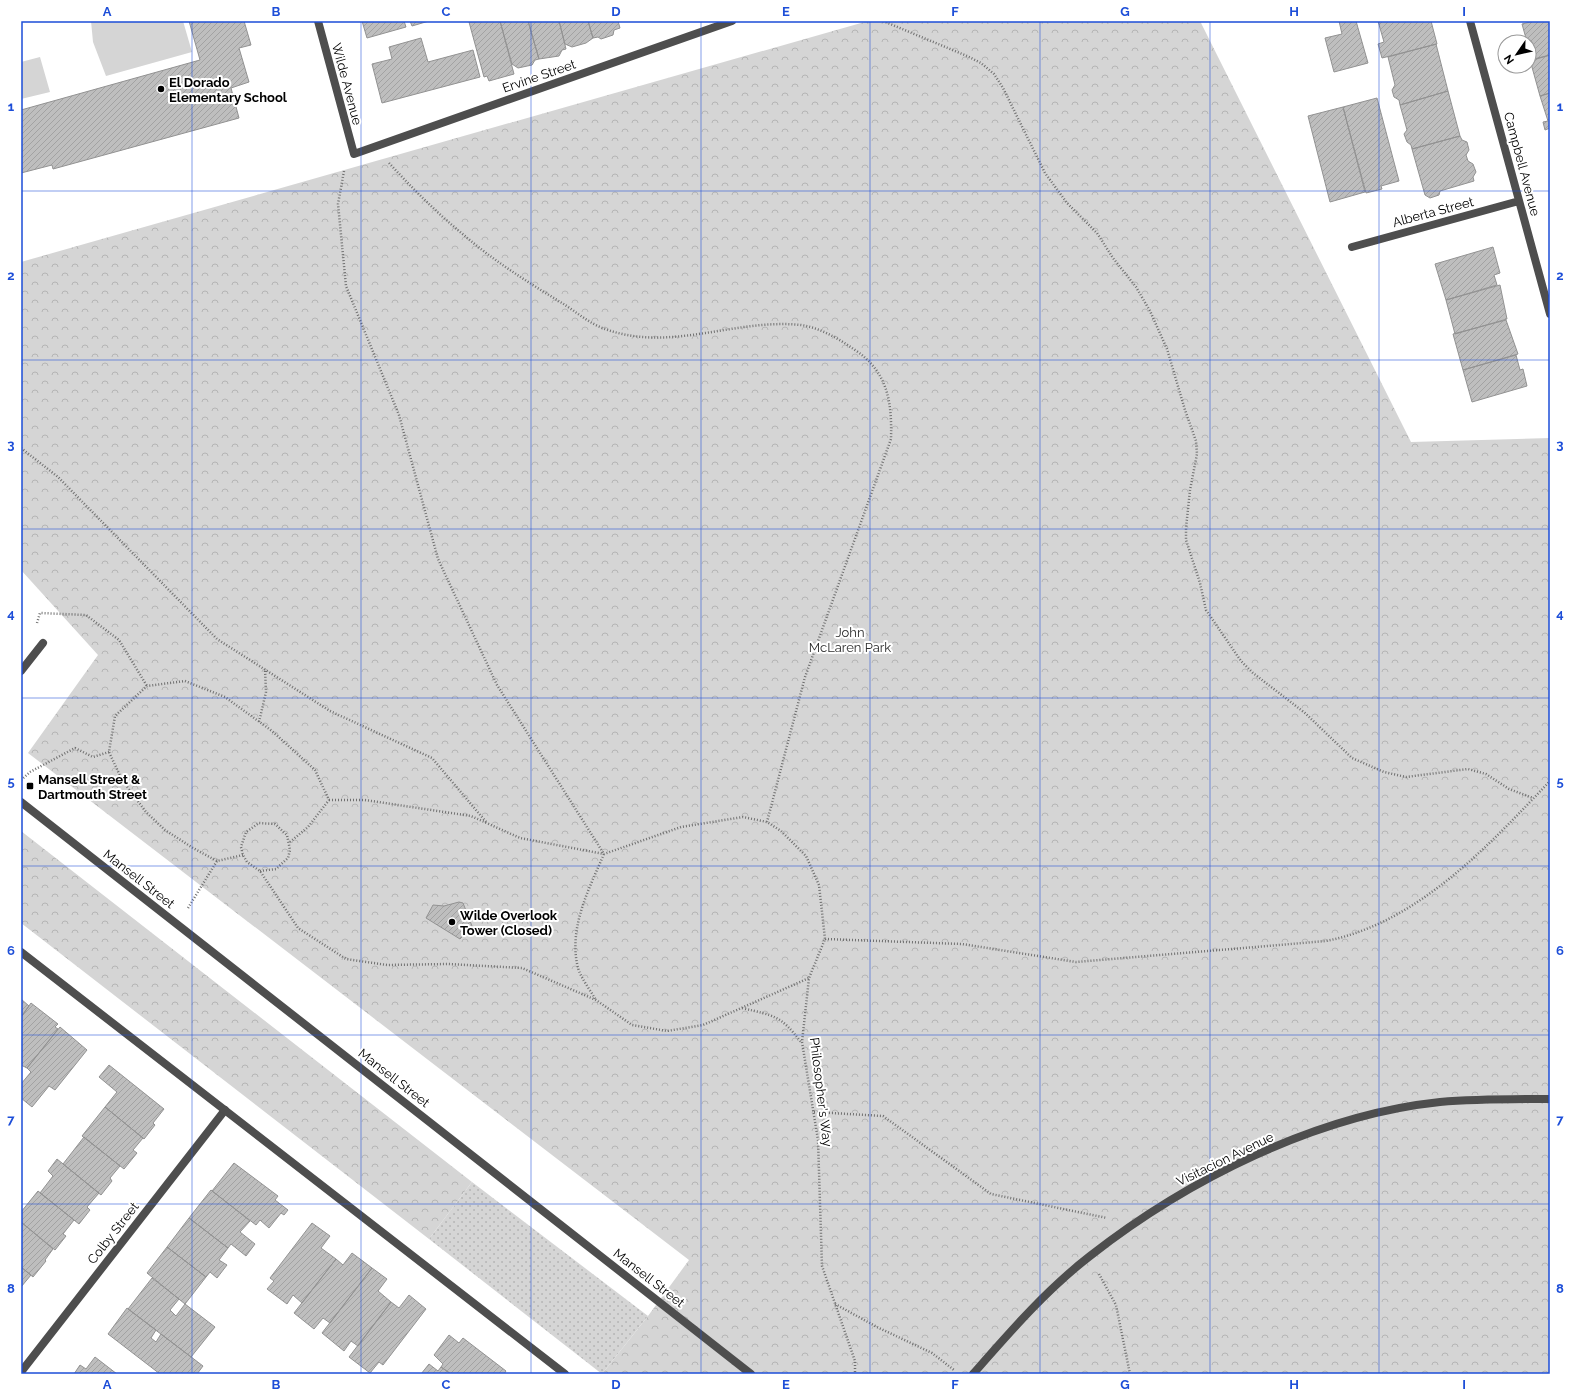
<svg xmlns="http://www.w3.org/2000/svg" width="1571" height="1395" font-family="Raleway,sans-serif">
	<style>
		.grass { fill: url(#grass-dots) }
		.forest { fill: url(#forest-crowns) }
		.garden { fill: #d5d5d5 }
		.building { fill: url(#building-hatch); stroke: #929292 }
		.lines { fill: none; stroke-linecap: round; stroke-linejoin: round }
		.path { stroke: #707070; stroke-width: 2.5; stroke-dasharray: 1 2; stroke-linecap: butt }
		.minor { stroke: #4e4e4e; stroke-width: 8 }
		.tertiary { stroke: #4e4e4e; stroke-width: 8 }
		.grid { fill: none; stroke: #1d4ed8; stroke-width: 1; stroke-opacity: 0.55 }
		.poi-dot { fill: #000; stroke: #fff; stroke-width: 1.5 }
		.labels { text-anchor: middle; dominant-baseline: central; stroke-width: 4; stroke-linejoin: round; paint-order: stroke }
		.street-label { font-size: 13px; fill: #000; stroke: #fff }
		.poi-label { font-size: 13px; font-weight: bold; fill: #000; stroke: #fff; text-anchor: start }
		.park-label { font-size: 13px; fill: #2c2c2c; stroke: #fff }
		.neatline { fill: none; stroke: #1d4ed8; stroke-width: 1.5 }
		.grid-label { font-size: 13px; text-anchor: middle; font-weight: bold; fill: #1d4ed8 }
	</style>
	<defs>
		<pattern id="grass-dots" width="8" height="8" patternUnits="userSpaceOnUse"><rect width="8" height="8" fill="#d5d5d5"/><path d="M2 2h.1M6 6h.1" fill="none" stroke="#b5b5b5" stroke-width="1.8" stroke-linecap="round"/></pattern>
		<pattern id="forest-crowns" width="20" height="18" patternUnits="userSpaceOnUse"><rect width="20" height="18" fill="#d5d5d5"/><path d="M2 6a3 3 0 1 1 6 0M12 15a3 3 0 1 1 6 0" fill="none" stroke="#b5b5b5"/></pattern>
		<pattern id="building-hatch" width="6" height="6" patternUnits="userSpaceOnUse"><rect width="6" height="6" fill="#bebebe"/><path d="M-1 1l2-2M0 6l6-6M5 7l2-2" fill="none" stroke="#a2a2a2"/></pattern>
	</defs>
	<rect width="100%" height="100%" fill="#fff"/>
	<path class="grass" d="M472 1182 648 1316 602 1374 429 1239Z"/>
	<path class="forest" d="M868 21H1200L1411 442 1550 438V1374H602L648 1316 689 1260 28 753 98 655 21 570V262Z
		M21 831 472 1182 429 1239 21 923Z"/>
	<path class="garden" d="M91 21H183L192 52 106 76 93 42Z
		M40 57 50 92 21 99V62Z"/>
	<path class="building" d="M189 21H244L251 45 239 48 249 82 231 88 239 118 53 169 52 165 21 173V110L200 60Z
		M362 21H404L406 27 367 38Z
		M410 21H429L412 26Z
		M500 21 514 74 489 81 487 76 484 77 469 22Z
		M500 21H528L539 59 535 60 532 65 518 68 512 64Z
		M528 21H559L566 49 562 50 559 56 539 59Z
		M559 21H588L593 38 586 43 572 47 565 44Z
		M588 21H618L620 28 614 30 613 35 601 39 598 37 593 38Z
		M1339 21H1356L1368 63 1334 72 1325 38 1342 34Z
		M1378 21H1431L1437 44 1382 58 1378 44 1384 42Z
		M1534 21H1550V55L1533 60 1529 42H1527L1522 24Z
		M421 38 428 62 473 50 480 77 382 103 372 64 392 59 389 47Z
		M1436 44 1448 91 1400 105 1399 100 1394 97 1392 90 1395 85 1388 57Z
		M1550 55V93L1540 96 1530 60Z
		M1448 91 1460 136 1412 149 1411 145 1407 142 1404 134 1407 130 1400 105Z
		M1550 93V128L1545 130 1543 122 1548 121 1540 96Z
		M1377 98 1399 181 1381 186 1382 189 1366 193 1343 107Z
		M1343 107 1365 192 1330 202 1308 116Z
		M1460 136 1462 140 1467 142 1469 150 1466 155 1468 161 1473 164 1476 172 1473 177 1474 181 1440 191 1439 195 1430 198 1425 195 1412 149Z
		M1493 247 1500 273 1494 275 1497 285 1446 300 1435 264Z
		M1500 285 1507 319 1455 334 1446 300Z
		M1506 320 1518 354 1463 370 1453 334Z
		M1516 355 1520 370 1523 369 1527 386 1472 402 1463 370Z
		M459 902 463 903 472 926 460 939 426 918 433 905 444 906Z
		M21 999 29 1006 21 1017Z
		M31 1003 58 1024 55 1027 58 1029 27 1068 21 1065V1017Z
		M60 1027 87 1050 55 1090 49 1086 32 1107 21 1098V1084L31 1072 27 1068Z
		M109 1065 164 1109 153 1123 155 1125 144 1139 105 1107 117 1092 99 1077Z
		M105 1107 143 1138 133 1150 137 1153 124 1169 82 1136Z
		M84 1137 120 1166 110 1178 112 1181 101 1195 63 1164Z
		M57 1159 99 1193 87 1207 90 1210 79 1224 40 1193 53 1176 48 1171Z
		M234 1163 278 1196 275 1200 288 1210 284 1215 281 1213 269 1228 260 1220 256 1225 212 1191Z
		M211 1190 250 1221 240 1232 255 1244 246 1256 231 1244 228 1248 189 1218Z
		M38 1191 74 1220 63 1234 66 1236 55 1250 21 1222V1212Z
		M189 1218 228 1248 219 1260 227 1265 217 1278 210 1272 206 1277 167 1247Z
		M21 1222 53 1249 45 1260 46 1261 33 1277 21 1267Z
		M312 1223 330 1236 321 1248 336 1259 302 1303 293 1295 287 1304 267 1289 274 1281 270 1278Z
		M167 1247 206 1277 185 1304 147 1273Z
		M352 1253 372 1268 330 1323 323 1318 314 1329 294 1313 336 1259 343 1265Z
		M21 1267 31 1275 21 1287Z
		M372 1268 387 1279 378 1291 391 1302 358 1346 351 1341 344 1351 322 1333Z
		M152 1278 179 1299 170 1310 176 1316 185 1304 215 1327 191 1357 128 1309Z
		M409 1295 426 1309 383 1365 379 1362 370 1373 349 1357 391 1302 399 1308Z
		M127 1308 156 1330 151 1338 156 1342 161 1334 203 1366 197 1374H160L108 1334Z
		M449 1335 459 1343 463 1338 506 1371 504 1374H451L441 1367 443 1364 434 1355Z
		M95 1357 117 1374H74L80 1365 86 1369Z
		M429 1364 438 1371 441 1367 451 1374H421Z"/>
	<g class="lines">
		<path class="path" d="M883 21 967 56 981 63 994 74 1003 88 1045 173 1067 203 1097 233 1113 258 1136 287 1150 311 1167 349 1185 410 1196 441 1197 454 1190 490 1186 528V540L1200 583 1206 610 1241 661 1253 673 1305 713 1352 758 1384 772 1406 777 1468 769 1486 774 1509 789 1533 798
			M389 163C413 189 438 214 465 236 494 261 529 283 562 303 575 311 590 324 605 329 671 353 735 318 801 325 821 328 839 339 855 350 888 372 892 402 891 439L805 677 767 822
			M344 171 338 204 346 286 399 415 438 559 497 685 604 854C589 889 568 928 578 968 581 978 590 990 596 1000
			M21 448 58 477 217 639 330 711 432 758 487 823
			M37 623 40 613 86 615 119 640 147 686
			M259 722 266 692 265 669
			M21 780 30 772 75 748 93 757 109 752
			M329 800H365L471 816 520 838 604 854 681 827 743 817 767 822 781 831 806 856 819 885 825 939 809 978 802 1042 818 1140 822 1266 855 1361V1374
			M290 842 308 827 329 800
			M243 855 217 861 193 848 165 830 146 812 122 780 109 752 115 716 147 686 185 681 225 697 272 731 315 770 329 800
			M260 871 276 869 288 858 290 850 287 835 275 824 259 823 246 832 241 847 243 855 247 862 260 871 298 928 346 959 387 965 448 964 522 968 596 1000 632 1025 667 1031 703 1025 809 978
			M188 908 217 861
			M825 939 962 944 1076 962 1326 941C1418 923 1488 846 1550 781
			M742 1008C775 1016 780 1015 801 1042
			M814 1112 883 1116 991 1194 1107 1218
			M1099 1274 1116 1305 1130 1374
			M835 1304 877 1327 932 1353 954 1370"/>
		<path class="minor" d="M318 21 354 154 732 21
			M1470 21 1550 314
			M1352 247 1519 201
			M21 671 43 643
			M21 1372 225 1110"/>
		<path class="tertiary" d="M21 802 751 1374
			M21 952 565 1374
			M973 1374C1009 1333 1046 1290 1090 1256 1187 1180 1316 1115 1440 1102 1477 1099 1513 1099 1550 1099"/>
	</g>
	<path class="grid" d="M192 21V1374M361 21V1374M531 21V1374M701 21V1374M870 21V1374M1040 21V1374M1210 21V1374M1379 21V1374M21 191H1550M21 360H1550M21 529H1550M21 698H1550M21 866H1550M21 1035H1550M21 1204H1550"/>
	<g class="poi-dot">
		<circle cx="161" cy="89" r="4"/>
		<rect x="26" y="782" width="8" height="8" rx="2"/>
		<circle cx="452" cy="922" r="4"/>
	</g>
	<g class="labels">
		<g class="street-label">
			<text transform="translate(539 76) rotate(-19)">Ervine Street</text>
			<text transform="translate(347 84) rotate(75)">Wilde Avenue</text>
			<text transform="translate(1522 164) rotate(75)">Campbell Avenue</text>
			<text transform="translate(1433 212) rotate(-15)">Alberta Street</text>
			<text transform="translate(139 879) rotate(38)">Mansell Street</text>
			<text transform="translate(394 1078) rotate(38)">Mansell Street</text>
			<text transform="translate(821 1092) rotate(83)">Philosopher's Way</text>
			<text transform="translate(1225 1159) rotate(-26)">Visitacion Avenue</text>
			<text transform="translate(113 1233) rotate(-52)">Colby Street</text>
			<text transform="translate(649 1278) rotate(38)">Mansell Street</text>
		</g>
		<g class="poi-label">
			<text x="169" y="82">El Dorado<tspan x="169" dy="15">Elementary School</tspan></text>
			<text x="38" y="779">Mansell Street &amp;<tspan x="38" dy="15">Dartmouth Street</tspan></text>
			<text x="460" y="915">Wilde Overlook<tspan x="460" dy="15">Tower (Closed)</tspan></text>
		</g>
		<g class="park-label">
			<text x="850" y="632">John<tspan x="850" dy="15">McLaren Park</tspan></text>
		</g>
	</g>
	<rect width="1571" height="1395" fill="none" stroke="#ffffff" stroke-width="44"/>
	<g transform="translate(1517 54) rotate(236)"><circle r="19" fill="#ffffff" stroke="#999999"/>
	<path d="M0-3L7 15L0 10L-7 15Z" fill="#000000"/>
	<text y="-6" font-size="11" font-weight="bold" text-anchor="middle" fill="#000000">N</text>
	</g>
	<rect x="22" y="22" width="1527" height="1351" class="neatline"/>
	<g class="grid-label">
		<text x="107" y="16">A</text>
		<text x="276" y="16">B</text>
		<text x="446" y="16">C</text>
		<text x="616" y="16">D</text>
		<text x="786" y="16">E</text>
		<text x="955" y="16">F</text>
		<text x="1125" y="16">G</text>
		<text x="1294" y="16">H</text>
		<text x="1464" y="16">I</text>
		<text x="11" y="111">1</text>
		<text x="1560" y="111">1</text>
		<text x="11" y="280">2</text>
		<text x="1560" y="280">2</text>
		<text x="11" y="449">3</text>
		<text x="1560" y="449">3</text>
		<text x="11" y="618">4</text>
		<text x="1560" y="618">4</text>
		<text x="11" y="786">5</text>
		<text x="1560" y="786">5</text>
		<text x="11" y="955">6</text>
		<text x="1560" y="955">6</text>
		<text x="11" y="1124">7</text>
		<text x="1560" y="1124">7</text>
		<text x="11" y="1293">8</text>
		<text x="1560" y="1293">8</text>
		<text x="107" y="1389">A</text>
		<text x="276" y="1389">B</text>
		<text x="446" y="1389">C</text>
		<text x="616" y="1389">D</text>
		<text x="786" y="1389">E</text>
		<text x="955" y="1389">F</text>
		<text x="1125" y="1389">G</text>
		<text x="1294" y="1389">H</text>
		<text x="1464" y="1389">I</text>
	</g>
</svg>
